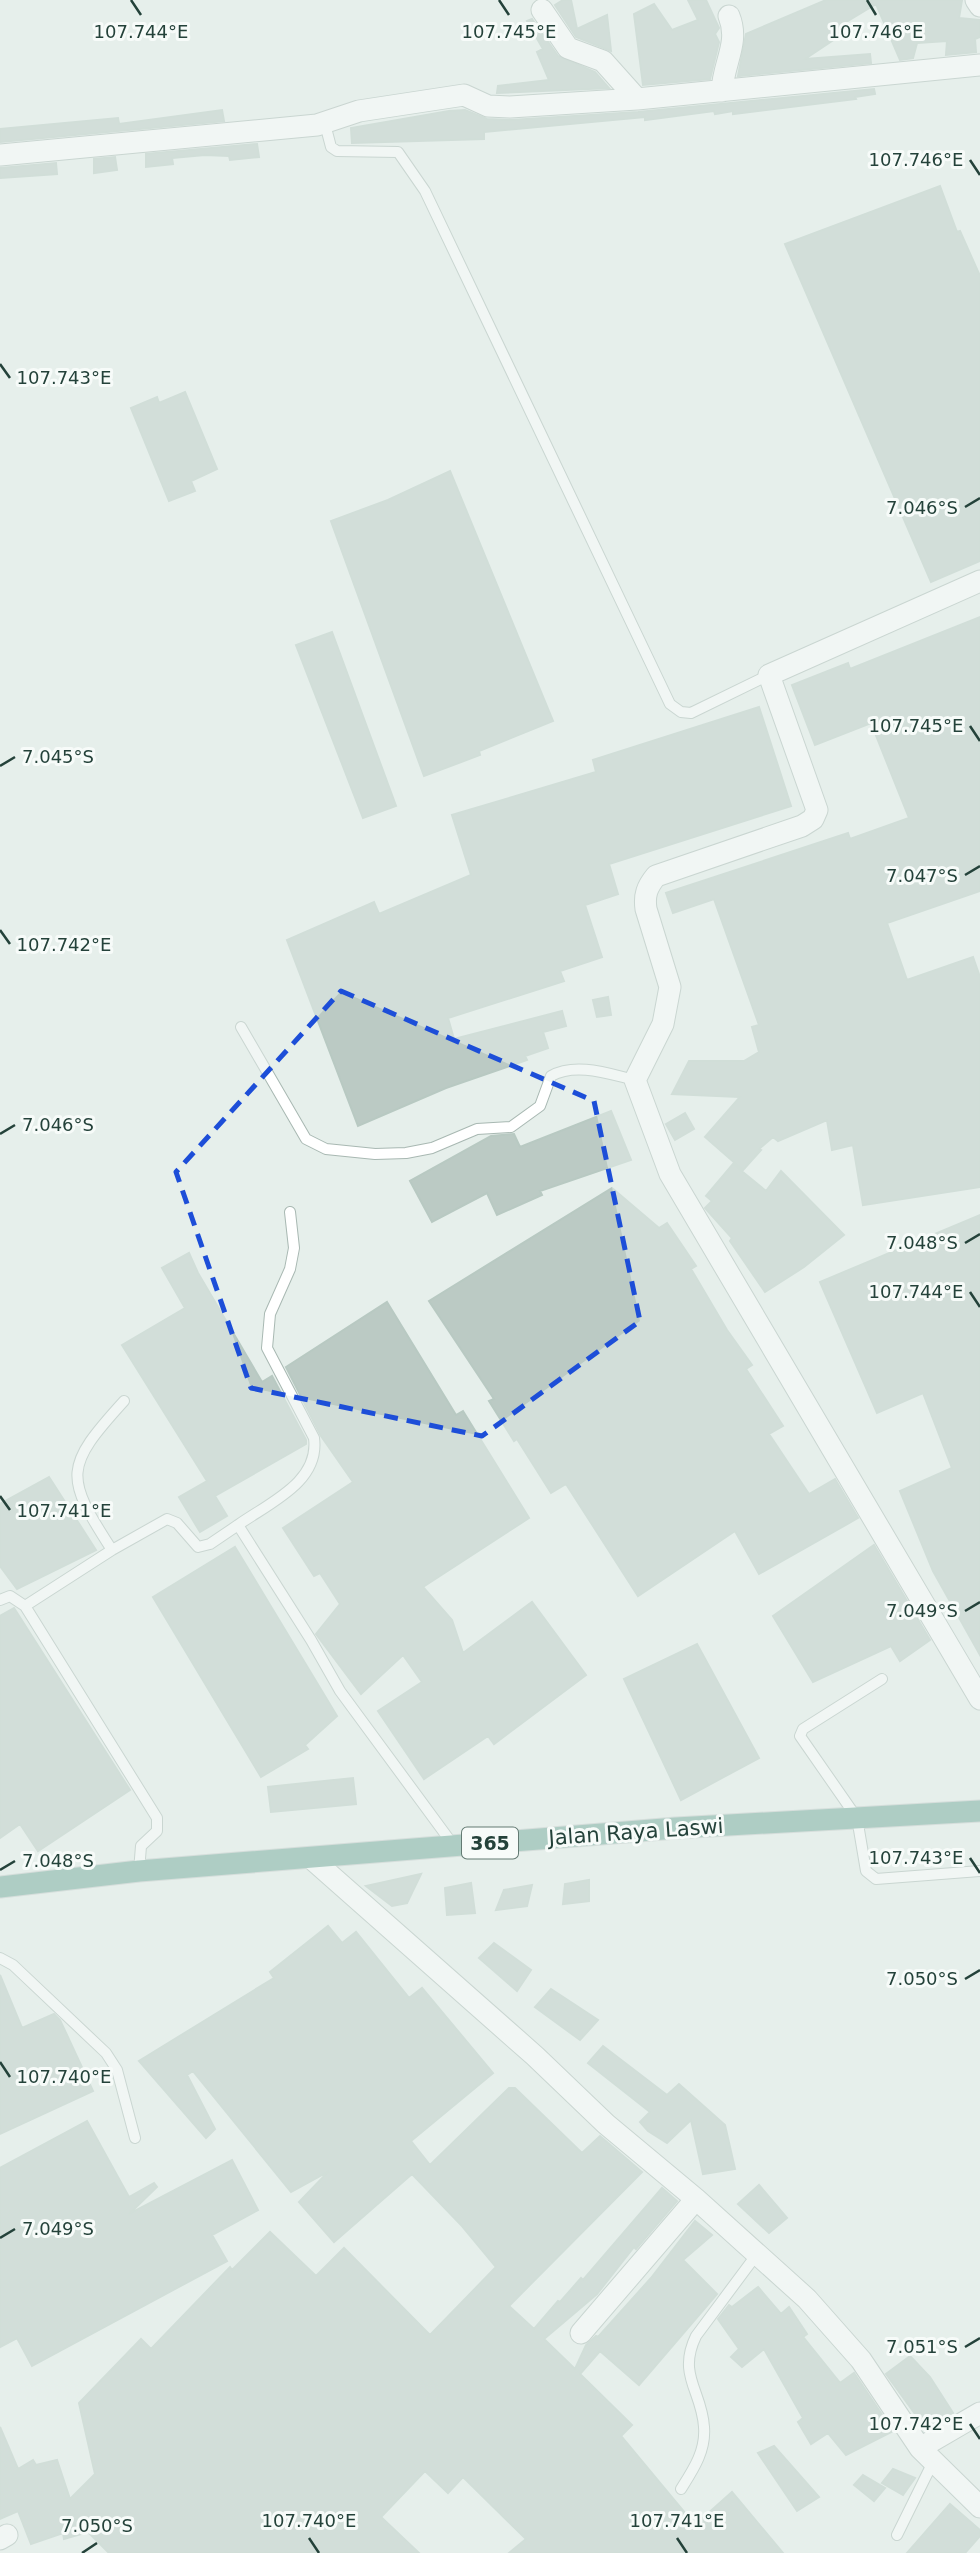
<svg xmlns="http://www.w3.org/2000/svg" width="980" height="2553" font-family="'DejaVu Sans',sans-serif">
	<style>
		.building { fill: #bbcac4; stroke: #b8c9c2; stroke-width: 2 }
		.lines { fill: none; stroke-linecap: round; stroke-linejoin: round }
		.service-casing { stroke: #a8b8b2; stroke-width: 12 }
		.minor-casing { stroke: #a8b8b2; stroke-width: 23 }
		.primary-casing { stroke: #c2cac8; stroke-width: 23 }
		.service { stroke: #fff; stroke-width: 10 }
		.minor { stroke: #fff; stroke-width: 21 }
		.primary { stroke: #6aa596; stroke-width: 21 }
		.marked { fill: none; stroke: #1d4ed8; stroke-width: 5; stroke-dasharray: 14 9; stroke-linejoin: round }
		.ticks { fill: none; stroke: #24423a; stroke-width: 2.5 }
		.labels { text-anchor: middle; dominant-baseline: central; stroke-width: 6; stroke-linejoin: round; paint-order: stroke }
		.shield { fill: #f7fbf9; stroke: #637a73; stroke-width: 2 }
		.shield-label { font-size: 19px; font-weight: bold; fill: #24423a }
		.street-label { font-size: 21px; fill: #24423a; stroke: #f7fbf9 }
		.ticks-label { font-size: 18px; text-anchor: middle; fill: #24423a; stroke: #f7fbf9; stroke-width: 6; stroke-linejoin: round; paint-order: stroke }
	</style>
	<rect width="100%" height="100%" fill="#e6efeb"/>
	<path class="building" d="M563 0H571L577 29 607 15 611 51 576 37 555 5Z
		M688 0H706L719 28 715 34 719 42 710 79 643 85 634 14 654 4 672 30 698 20Z
		M826 0H962L959 18 980 20V37L975 39 976 52 946 55 947 41 917 43 913 58 900 60 876 4 843 24 847 31 805 59 870 54 871 63 738 76 746 34Z
		M532 19 558 56 595 72 609 88 497 93 498 86 549 80 537 52 543 49 527 21Z
		M874 89 875 94 855 97 856 99 733 114V111L715 114 714 111 645 120V117L484 132V139L352 143 351 128 449 111 465 110 487 119 511 120 638 112Z
		M222 110 224 121 0 142V129L118 118 119 124Z
		M257 144 259 157 230 160 229 156 205 155 172 158 173 164 146 167V154Z
		M115 157 117 170 94 173V159Z
		M56 163 57 174 0 178V168Z
		M940 186 957 232 960 231 980 276V561L931 582 785 244Z
		M185 392 217 469 191 481 195 491 169 501 131 408 157 397 159 403Z
		M450 471 553 721 479 751 480 755 424 776 331 521 388 500Z
		M980 617V891L887 923 907 980 973 957 980 977V1187L863 1205 853 1145 832 1150 827 1120 778 1141 773 1137 759 1149 761 1150 743 1170 705 1137 740 1097 672 1094 689 1061H744L759 1052 752 1027 759 1025 714 899 673 913 666 893 848 833 850 839 909 818 871 723 815 745 792 685 848 663 850 669Z
		M332 632 396 806 363 818 296 645Z
		M759 707 791 806 609 864 618 894 585 905 602 957 560 971 564 981 448 1018 454 1039 562 1011 566 1026 543 1032 548 1048 525 1056 527 1060 446 1088 358 1126 287 940 374 902 379 914 471 875 452 815 596 772 593 760Z
		M608 997 611 1015 597 1017 593 1000Z
		M611 1111 631 1160 540 1191 542 1195 497 1215 487 1193 432 1222 410 1181 491 1136 514 1134 520 1147Z
		M685 1113 694 1129 675 1140 666 1124Z
		M733 1164 766 1191 781 1171 844 1235 804 1267 765 1292 730 1241 732 1238 705 1208 712 1201 706 1196Z
		M612 1188 659 1228 667 1223 696 1266 691 1269 727 1330 752 1365 746 1369 783 1426 769 1434 809 1494 835 1479 858 1518 759 1574 735 1531 638 1596 566 1484 551 1493 517 1439 514 1441 489 1401 494 1399 429 1301Z
		M980 1215V1655L933 1571 900 1491 952 1468 923 1393 877 1413 820 1282Z
		M189 1253 198 1273 262 1382 272 1376 306 1440V1444L215 1496 227 1516 200 1532 179 1497 207 1481 122 1345 185 1308 162 1268Z
		M387 1302 456 1415 463 1411 529 1518 423 1587 452 1620 463 1653 532 1602 586 1675 494 1744 488 1736 424 1779 378 1711 422 1682 403 1655 361 1694 316 1634 340 1604 320 1573 314 1576 283 1528 353 1482 321 1436 286 1367Z
		M49 1477 96 1550 17 1589 0 1566V1504Z
		M874 1545 930 1640 900 1661 891 1646 813 1682 773 1616Z
		M235 1547 337 1716 305 1745 308 1749 261 1777 153 1597Z
		M14 1608 130 1790 38 1851 20 1824 0 1838V1616Z
		M697 1644 759 1758 681 1800 624 1679Z
		M353 1778 356 1804 271 1812 268 1787Z
		M421 1874 407 1903 392 1906 366 1886Z
		M589 1880V1901L563 1904 565 1884Z
		M471 1883 475 1913 447 1915 445 1888Z
		M532 1885 527 1906 496 1910 504 1890Z
		M328 1926 342 1943 356 1932 409 1998 422 1988 493 2073 411 2141 430 2165 509 2088H515L582 2153 600 2136 642 2172 509 2306 534 2329 558 2301 560 2302 581 2278 583 2280 662 2188 677 2201 636 2249 634 2247 597 2294 544 2339 575 2369 586 2345 596 2336 598 2337 651 2278 695 2221 712 2235 683 2260 717 2294 639 2385 600 2351 580 2374 632 2425 621 2436 695 2525 732 2492 783 2553H509L526 2539 463 2477 448 2493 425 2471 381 2517 419 2553H109L88 2532 64 2539 63 2533 31 2544 18 2511 0 2519V2427L18 2469 33 2460 36 2465 57 2460 70 2499 95 2474 79 2403 141 2339 151 2349 230 2267 232 2270 270 2232 316 2276 344 2248 430 2335 496 2267 462 2226 412 2174 334 2242 299 2202 329 2171 291 2192 193 2071 187 2075 215 2129 206 2138 139 2061 274 1978 270 1972Z
		M494 1943 531 1970 517 1991 479 1958Z
		M0 1975 22 2028 54 2014 60 2020 93 2091 0 2134Z
		M551 1989 598 2020 580 2040 535 2007Z
		M603 2046 667 2095 679 2084 725 2125 735 2169 703 2174 691 2120 667 2143 648 2131 640 2122 650 2112 588 2063Z
		M87 2121 129 2197 154 2183 157 2187 129 2214 232 2160 258 2210 212 2235 227 2261 32 2366 17 2338 0 2347V2168Z
		M759 2185 787 2218 769 2233 738 2204Z
		M758 2287 781 2314 789 2307 807 2334 803 2337 840 2383 854 2373 893 2431 846 2455 828 2433 811 2444 798 2422 803 2418 764 2349 742 2367 731 2357 739 2349 718 2319 729 2305 732 2307Z
		M910 2356 930 2377 953 2413 926 2429 886 2374Z
		M774 2446 819 2497 797 2511 758 2453Z
		M893 2469 915 2478 903 2495 882 2483Z
		M863 2475 885 2488 874 2501 854 2485Z
		M950 2504 980 2530V2536L965 2553H907Z"/>
	<g class="lines">
		<g class="service-casing">
			<path id="service" d="M325 124 331 147 337 151 398 152 425 191 670 704 681 712 691 713 769 675
				M241 1027 306 1139 326 1149 375 1154 406 1153 432 1148 477 1129 511 1127 540 1106 551 1076C576 1062 609 1074 635 1080
				M290 1212 294 1248 290 1269 270 1314 267 1348 314 1438C320 1482 269 1503 238 1525L311 1640 340 1691 454 1846
				M112 1550 167 1519 177 1523 198 1547 210 1544 238 1525
				M0 1600 10 1596 25 1606 157 1818V1831L141 1846 139 1871
				M25 1606 112 1550C64 1476 64 1467 124 1401
				M882 1679 803 1729 800 1736 857 1818 866 1871 876 1879 980 1871
				M0 1958 13 1965 106 2053 117 2070 135 2138
				M681 2489C693 2470 706 2451 704 2427 702 2391 677 2375 696 2336L757 2254
				M897 2535 933 2462"/>
		</g>
		<g class="minor-casing">
			<path id="minor" d="M976 0 980 6
				M542 10 568 48 603 61 637 99
				M722 91C723 63 740 43 729 16
				M0 155 317 125 359 111 464 95 488 106 510 107 637 99 980 65
				M980 581 769 675 817 810 813 819 802 826 656 876C647 887 644 895 646 909L670 987 663 1024 635 1080 670 1174 980 1699
				M312 1859 535 2056 606 2124 696 2199 807 2299 861 2360 920 2448 980 2507
				M581 2333 696 2199
				M920 2448 980 2413
				M0 2539 7 2535"/>
		</g>
		<g class="primary-casing">
			<path id="primary" d="M0 1887 139 1871 676 1828 980 1811"/>
		</g>
		<use href="#service" class="service"/>
		<use href="#minor" class="minor"/>
		<use href="#primary" class="primary"/>
	</g>
	<path d="M0 0H980V2553H0ZM341 991 594 1101 640 1321 482 1436 251 1388 176 1172Z" fill="#e6efeb" fill-opacity=".55" fill-rule="evenodd"/>
	<path class="marked" d="M341 991 594 1101 640 1321 482 1436 251 1388 176 1172Z"/>
	<path class="ticks" d="M131 0 141 15M499 0 509 15M867 0 876 15M970 160 980 175M0 364 10 378M965 507 980 498M970 726 980 741M0 766 15 757M965 875 980 866M0 930 10 944M0 1134 15 1125M965 1243 980 1234M970 1292 980 1307M0 1496 10 1510M965 1611 980 1602M970 1858 980 1873M0 1870 15 1861M965 1979 980 1970M0 2062 10 2077M0 2238 15 2229M965 2347 980 2338M970 2424 980 2439M309 2538 319 2553M677 2538 687 2553M82 2553 97 2543"/>
	<g class="labels">
		<rect class="shield" x="462" y="1827.5" width="56" height="31" rx="5"/>
		<g class="shield-label">
			<text x="490" y="1843">365</text>
		</g>
		<g class="street-label">
			<text transform="translate(636 1832) rotate(-4)">Jalan Raya Laswi</text>
		</g>
	</g>
	<g class="ticks-label">
		<text x="141" y="38">107.744°E</text>
		<text x="509" y="38">107.745°E</text>
		<text x="876" y="38">107.746°E</text>
		<text x="916" y="166">107.746°E</text>
		<text x="64" y="384">107.743°E</text>
		<text x="922" y="514">7.046°S</text>
		<text x="916" y="732">107.745°E</text>
		<text x="58" y="763">7.045°S</text>
		<text x="922" y="882">7.047°S</text>
		<text x="64" y="951">107.742°E</text>
		<text x="58" y="1131">7.046°S</text>
		<text x="922" y="1249">7.048°S</text>
		<text x="916" y="1298">107.744°E</text>
		<text x="64" y="1517">107.741°E</text>
		<text x="922" y="1617">7.049°S</text>
		<text x="916" y="1864">107.743°E</text>
		<text x="58" y="1867">7.048°S</text>
		<text x="922" y="1985">7.050°S</text>
		<text x="64" y="2083">107.740°E</text>
		<text x="58" y="2235">7.049°S</text>
		<text x="922" y="2353">7.051°S</text>
		<text x="916" y="2430">107.742°E</text>
		<text x="309" y="2527">107.740°E</text>
		<text x="677" y="2527">107.741°E</text>
		<text x="97" y="2532">7.050°S</text>
	</g>
</svg>
